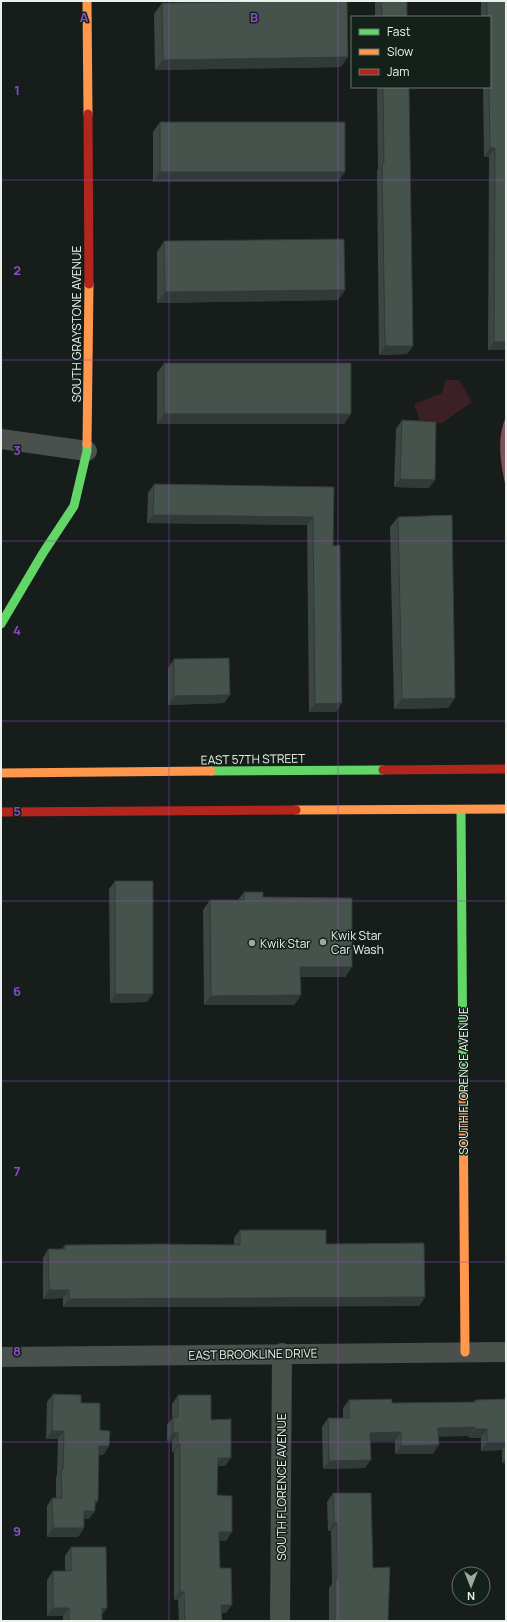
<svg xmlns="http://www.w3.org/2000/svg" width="507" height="1622" font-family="Manrope,sans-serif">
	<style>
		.green { fill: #3b2025 }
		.water { fill: #81515a }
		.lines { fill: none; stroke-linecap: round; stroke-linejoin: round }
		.street { stroke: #4a504c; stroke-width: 20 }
		.fast { stroke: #63d668; stroke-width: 9 }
		.slow { stroke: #ff974d; stroke-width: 9 }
		.jam { stroke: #b3261e; stroke-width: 9 }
		.wall { fill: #3c4742 }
		.shaded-wall { fill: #313a36 }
		.building { fill: #46534d; stroke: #313a36 }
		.grid { fill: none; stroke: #8c4ac6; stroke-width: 1; stroke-opacity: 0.55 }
		.poi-dot { fill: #a0a7a3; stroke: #14201a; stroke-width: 1.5 }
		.labels { text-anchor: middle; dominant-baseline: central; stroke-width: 3; stroke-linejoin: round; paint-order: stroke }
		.street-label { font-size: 12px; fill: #eaf1ed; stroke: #14201a }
		.poi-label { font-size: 12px; fill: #eaf1ed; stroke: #14201a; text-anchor: start }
		.grid-label { font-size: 13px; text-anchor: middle; font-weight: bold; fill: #8c4ac6; stroke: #14201a; stroke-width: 3; stroke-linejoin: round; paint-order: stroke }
	</style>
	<rect width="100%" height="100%" fill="#171d1a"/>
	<path class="green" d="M445 380H459L472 402 442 423H421L414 404 442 393Z"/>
	<path class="water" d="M506 417V488C501 466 496 438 506 417Z"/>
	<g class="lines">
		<path class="street" d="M1 439 87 451
			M1 1357 506 1352
			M280 1621 282 1353"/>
		<path class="fast" d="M1 624 43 553 74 506 87 451V444
			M211 771 383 770
			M461 810 463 1082"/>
		<path class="slow" d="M87 1 88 114
			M87 444 89 284
			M1 773 211 771
			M296 810 506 809
			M463 1082 465 1352"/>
		<path class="jam" d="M88 114 89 284
			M383 770 506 769
			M1 812 296 810"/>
	</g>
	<path class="wall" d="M375 1H407V17H375Z
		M481 1H506V350H488L489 157H484L483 87H490V17H481Z
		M162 3 341 67 155 70 154 14Z
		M377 87H409L413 346 407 354 379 355 377 171 378 169Z
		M160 122 338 182H153V132Z
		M164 241 345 290 338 300 157 303V252Z
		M164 363 344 424H157V373Z
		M402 420 429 488 394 487 396 429Z
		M154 484 334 487 333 546 336 712H309L307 525 147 523 148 493Z
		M398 517 455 698 448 708 394 709 390 527Z
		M174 659 230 695 224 703 168 705V668Z
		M115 881 147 1002 110 1003 109 889Z
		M244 892 263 897 352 967 345 977H301V995L294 1005H204L203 910 210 900H238Z
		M240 1230 326 1244 425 1297 419 1306 63 1307V1298L43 1299V1258L48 1249H62L65 1245H234V1238Z
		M53 1394 81 1403 100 1430 109 1446 103 1455H99L95 1506 89 1519H84V1528L78 1537H47V1506L52 1498H56V1478L57 1475 58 1439H46L47 1402Z
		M178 1395 211 1420 225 1466H218L217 1495 226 1541 219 1540 220 1568 226 1613H221L222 1621H179L178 1600H174V1452H172V1441H167V1425L172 1418V1404Z
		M506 1399V1463H502V1450L481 1451V1438H469V1436H439L433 1454H395V1441H370L365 1468 323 1469 322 1427 328 1418H343V1408L349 1400 392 1403 473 1402 475 1400Z
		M333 1493 373 1568 388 1621H329V1588L332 1584 331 1531H328L327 1502Z
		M71 1547 107 1608 102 1614V1621H63V1616H47V1580L53 1571H65V1556Z"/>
	<path class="shaded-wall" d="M348 57 341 67 155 70 163 60Z
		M490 148H495L489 157H484Z
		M160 172H345L338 182H153Z
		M345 290 338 300 157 303 165 292Z
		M494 342H506V350H488Z
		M385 346H413L407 354 379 355Z
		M164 414H351L344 424H157Z
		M400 479 435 480 429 488 394 487Z
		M153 515 313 517 307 525 147 523Z
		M230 695 224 703 168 705 174 696Z
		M455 698 448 708 394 709 402 699Z
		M342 703 336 712H309L315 704Z
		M300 967H352L345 977H294Z
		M115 994H153L147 1002 110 1003Z
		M301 995 294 1005H204L211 996Z
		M49 1290H69L63 1298 43 1299Z
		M425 1297 419 1306 63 1307 69 1299Z
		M475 1427 469 1436 433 1437 438 1428Z
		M475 1429H487L481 1438H469Z
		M52 1431H64L58 1439H46Z
		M401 1432 395 1441H364L370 1433Z
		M173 1433H178L172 1441H167Z
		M487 1442H506V1445L502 1450 481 1451Z
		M178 1444H180L174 1452H172Z
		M439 1445 433 1454H395L401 1446Z
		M99 1446H109L103 1455H93Z
		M506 1457V1463H502Z
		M218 1458H231L225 1466H212Z
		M371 1460 365 1468 323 1469 329 1461Z
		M95 1501H98L92 1510Z
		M84 1511H95L89 1519H78Z
		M334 1523H337L331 1531H328Z
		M53 1528H84L78 1537H47Z
		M219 1532H232L226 1541 213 1540Z
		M180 1592H184L178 1600H174Z
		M221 1605H232L226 1613H215Z
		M53 1608H69L63 1616H47Z
		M102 1608H107L101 1616Z"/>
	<path class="building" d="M311 1H347L348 57 163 60 162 3Z
		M381 1H407V17H382Z
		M487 1H506V342H494L495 148H490L489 87H490V17H487Z
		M383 87H409L413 346H385L382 163H384Z
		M160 122H345V172H160Z
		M344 239 345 290 165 292 164 241Z
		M164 363H351V414H164Z
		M402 420 436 422 435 480 400 479Z
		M154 484 334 487 333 546 340 545 342 703 315 704 313 517 153 515Z
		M452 515 455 698 402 699 398 517Z
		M229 658 230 695 174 696V659Z
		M115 881H153V994H115Z
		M244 892H263V897L352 898V967H300L301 995 211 996 210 900H244Z
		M240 1230H326V1244L424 1243 425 1297 69 1299V1290H49L48 1249H65V1245L160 1244 240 1245Z
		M53 1394 81 1395V1403H100V1430L110 1431 109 1446H99L98 1501H95V1511H84V1528H53L52 1498H62L61 1470H63L64 1431H52Z
		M178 1395H211V1420L231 1419V1458H218L217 1495 232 1496V1532H219L220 1568H231L232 1605H221L222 1621H185L184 1592H180V1444H178V1433H173V1417H178Z
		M392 1399V1403L475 1402V1400L506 1399V1442H487V1429H475V1427L438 1428 439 1445 401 1446V1432L370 1433 371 1460 329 1461 328 1418H349V1400Z
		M333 1493H371L373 1568 390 1567 388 1621H335V1579H338L337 1523H334Z
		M71 1547H106L107 1608H102V1621H69V1608H53V1571H71Z"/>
	<path class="grid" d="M169 1V1621M338 1V1621M1 180H506M1 360H506M1 541H506M1 721H506M1 901H506M1 1081H506M1 1262H506M1 1442H506"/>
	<g class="poi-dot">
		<circle cx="323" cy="942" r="4"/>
		<circle cx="252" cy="943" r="4"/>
	</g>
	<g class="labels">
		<g class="street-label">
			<text transform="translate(76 324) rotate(-90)">SOUTH GRAYSTONE AVENUE</text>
			<text transform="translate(253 759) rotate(-1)">EAST 57TH STREET</text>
			<text transform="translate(463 1081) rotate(-90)">SOUTH FLORENCE AVENUE</text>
			<text transform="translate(253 1354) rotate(-1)">EAST BROOKLINE DRIVE</text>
			<text transform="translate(281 1487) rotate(-90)">SOUTH FLORENCE AVENUE</text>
		</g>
		<g class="poi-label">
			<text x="331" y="935">Kwik Star<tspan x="331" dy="14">Car Wash</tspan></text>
			<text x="260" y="943">Kwik Star</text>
		</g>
	</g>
	<g class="grid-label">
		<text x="84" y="22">A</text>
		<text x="254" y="22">B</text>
		<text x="17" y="95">1</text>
		<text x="17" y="275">2</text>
		<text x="17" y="455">3</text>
		<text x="17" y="635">4</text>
		<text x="17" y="816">5</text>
		<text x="17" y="996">6</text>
		<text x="17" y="1176">7</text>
		<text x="17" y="1356">8</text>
		<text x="17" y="1536">9</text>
	</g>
	<rect width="507" height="1622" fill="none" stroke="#eaf1ed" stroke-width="4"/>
	<rect x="351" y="16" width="140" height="72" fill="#14201a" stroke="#6a746e"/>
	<rect x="359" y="29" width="20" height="6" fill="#63d668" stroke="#6a746e"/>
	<text x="387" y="36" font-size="12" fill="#eaf1ed">Fast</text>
	<rect x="359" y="49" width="20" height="6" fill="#ff974d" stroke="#6a746e"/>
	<text x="387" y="56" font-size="12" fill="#eaf1ed">Slow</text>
	<rect x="359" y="69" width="20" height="6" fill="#b3261e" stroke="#6a746e"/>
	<text x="387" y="76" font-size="12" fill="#eaf1ed">Jam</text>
	<g transform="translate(471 1586) rotate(180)"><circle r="19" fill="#14201a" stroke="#6a746e"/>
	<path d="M0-3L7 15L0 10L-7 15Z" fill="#a0a7a3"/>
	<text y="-6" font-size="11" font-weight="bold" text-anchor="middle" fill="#eaf1ed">N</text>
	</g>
</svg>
